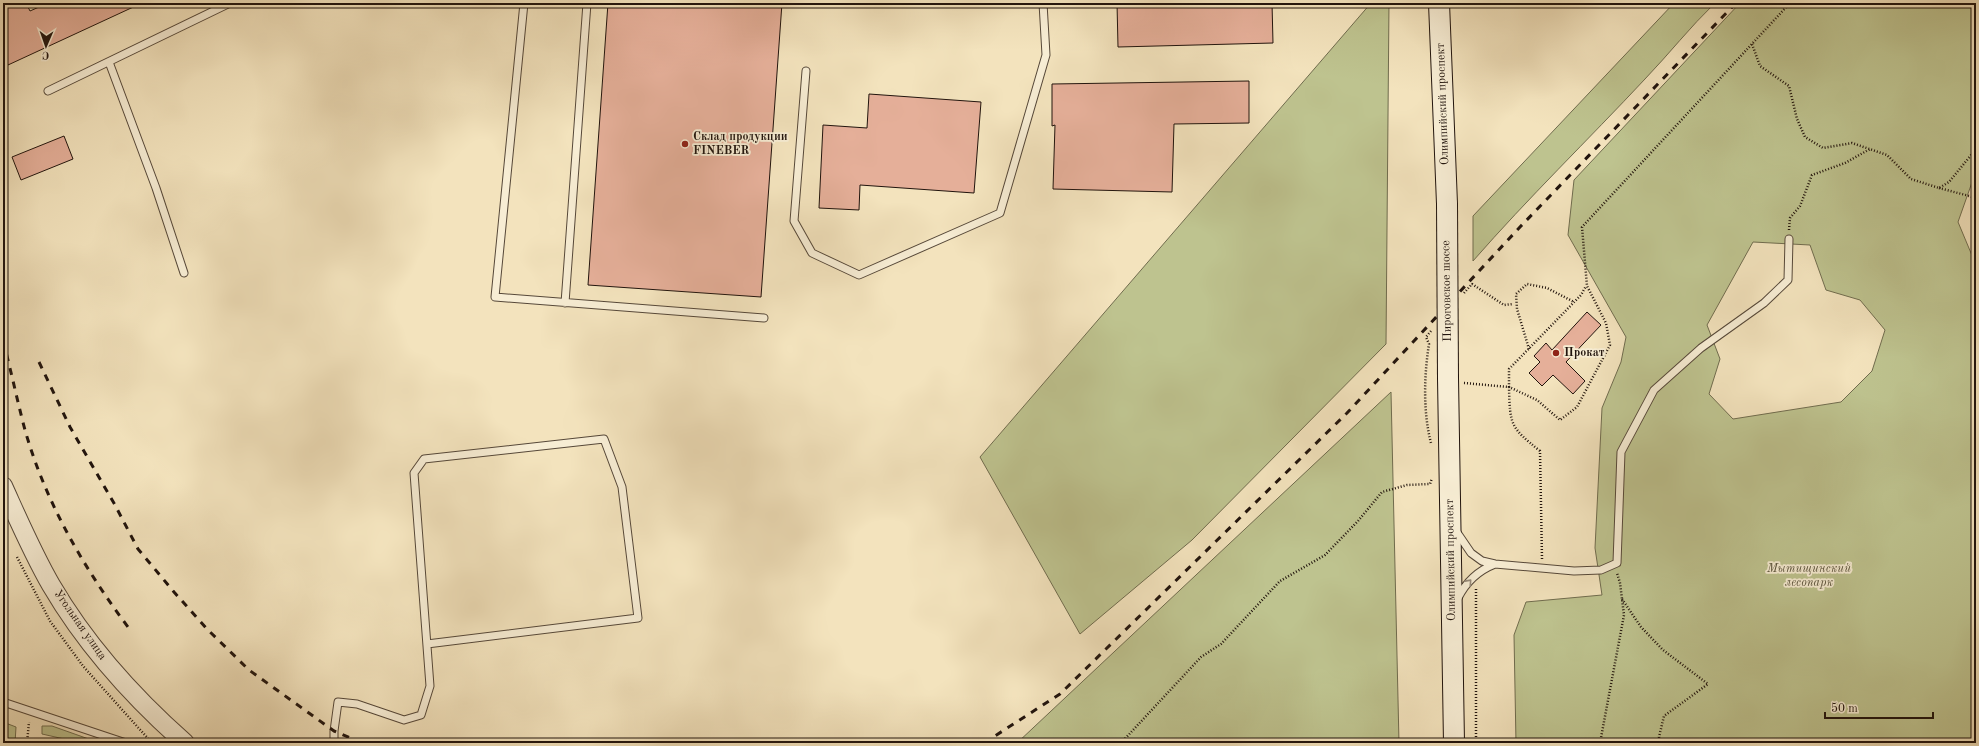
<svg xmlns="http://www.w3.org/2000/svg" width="1979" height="746" font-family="'Old Standard TT',serif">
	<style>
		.green { fill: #bec38f; stroke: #706c4e; fill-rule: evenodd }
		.building { fill: #e5af99; stroke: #21140d }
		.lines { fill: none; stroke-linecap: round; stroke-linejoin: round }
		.service-casing { stroke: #564839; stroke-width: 9 }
		.tertiary-casing { stroke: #564839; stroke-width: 20 }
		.secondary-casing { stroke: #21140d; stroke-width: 22 }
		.path { stroke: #21140d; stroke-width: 2.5; stroke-dasharray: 1 2; stroke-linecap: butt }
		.service { stroke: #f7edd4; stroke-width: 7 }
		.tertiary { stroke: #f7edd4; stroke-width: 18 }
		.secondary { stroke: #f7edd4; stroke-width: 20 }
		.rail { stroke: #21140d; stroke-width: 3; stroke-dasharray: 7 7; stroke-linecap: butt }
		.secondary-bridge-casing { stroke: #21140d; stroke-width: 22; stroke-linecap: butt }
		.secondary-bridge { stroke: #f7edd4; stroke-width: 20 }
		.oneway { stroke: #978b7a }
		.poi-dot { fill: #8f2418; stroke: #f7edd4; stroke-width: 1.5 }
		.labels { text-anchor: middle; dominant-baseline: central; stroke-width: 3.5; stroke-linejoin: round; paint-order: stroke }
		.street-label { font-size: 12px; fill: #21140d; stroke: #f7edd4 }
		.poi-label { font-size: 12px; font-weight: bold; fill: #21140d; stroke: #f7edd4; text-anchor: start }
		.park-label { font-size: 12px; font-style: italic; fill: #58513a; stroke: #f7edd4 }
	</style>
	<rect width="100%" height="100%" fill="#f3e3bd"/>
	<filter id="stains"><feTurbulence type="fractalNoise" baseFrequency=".005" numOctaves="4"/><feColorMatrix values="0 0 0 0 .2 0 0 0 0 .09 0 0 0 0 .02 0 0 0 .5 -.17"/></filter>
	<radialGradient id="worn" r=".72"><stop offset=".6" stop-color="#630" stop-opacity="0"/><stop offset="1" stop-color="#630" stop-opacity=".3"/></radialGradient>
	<path class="green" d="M1371 3H1389L1386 344 1192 540 1080 634 980 457Z
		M1674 3H1715C1690 27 1669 54 1645 79 1588 140 1528 198 1473 261V216Z
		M1740 3H1976V171L1958 222 1976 265V743H1516L1514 635 1526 602 1602 595 1595 548 1602 408 1621 362 1626 337 1568 235 1574 180ZM1753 242 1810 245 1826 290 1860 300 1885 330 1872 371 1841 402 1733 419 1709 394 1720 359 1707 325Z
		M1391 392 1399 743H1017Z
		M3 722 16 727 15 743H3Z
		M42 726H52L100 743H82L42 734Z"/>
	<path class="building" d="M3 3H26L30 11 48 3H142L8 65 3 54Z
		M608 3H782L761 297 588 285Z
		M1117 3H1272L1273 43 1118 47Z
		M1249 81V123L1174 124 1172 192 1053 189 1055 125 1052 126V84Z
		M869 94 981 102 974 193 860 185 859 210 819 208 823 125 867 128Z
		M64 136 73 159 21 180 12 157Z
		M1587 312 1601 325 1566 362 1585 381 1573 394 1553 375 1542 386 1529 373 1540 362 1534 356 1546 343 1552 350Z"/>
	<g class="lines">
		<g class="service-casing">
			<path id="service" d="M524 3 495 297 764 318
				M109 62 156 188 184 273
				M806 71 794 221 812 253 859 275 1000 213 1046 55 1043 3
				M48 91 230 3
				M565 303 587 3
				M1456 531 1471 553 1482 561 1495 564 1574 571 1601 570 1617 563 1621 452 1654 390 1701 348 1764 303 1788 280 1789 239
				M1458 598C1466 582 1477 571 1495 564
				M3 702 126 743
				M334 743V731L338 702 357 704 404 720 421 715 430 686 414 473 424 459 604 439 622 487 638 618 427 644"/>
		</g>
		<g class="tertiary-casing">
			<path id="tertiary" d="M3 486C18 519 33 554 51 585 86 645 133 697 185 743"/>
		</g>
		<g class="secondary-casing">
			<path id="secondary" d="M1439 3 1447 204
				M1448 378 1454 743"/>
		</g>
		<path class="path" d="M1752 44 1760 66 1789 86 1797 119 1805 137 1823 148 1852 143 1887 155 1911 179 1939 188 1949 182 1976 149
			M1939 188 1973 197 1976 192
			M1973 197V206L1976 209
			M1789 230 1790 218 1800 206 1812 175 1845 163 1870 149
			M1464 293 1472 284 1504 305 1513 304
			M1431 331 1426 337 1429 344C1424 376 1423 412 1431 443
			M1529 349 1517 309 1516 294 1527 284 1547 288 1574 302
			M1464 383 1509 387V369L1581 295 1586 286
			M17 557 50 621 83 666 152 743
			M1542 559 1540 451C1510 427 1510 425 1509 387L1537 400 1560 420 1577 407 1610 345 1606 323 1587 286 1582 227 1790 3
			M1476 589V743
			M1622 599 1641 627 1663 650 1708 684 1664 716 1659 737 1660 743
			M27 743 29 722
			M1121 743 1201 657 1221 644 1280 581 1325 555 1358 521 1382 492 1407 485 1430 484 1432 478
			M1600 743 1624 615 1620 583 1617 573"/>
		<use href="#service" class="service"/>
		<use href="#tertiary" class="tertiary"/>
		<use href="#secondary" class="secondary"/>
		<path class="rail" d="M3 341C11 370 17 400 25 430 46 504 85 570 131 631
			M39 362 70 427 115 505 138 549 174 592 207 629 249 670 334 731 362 743
			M984 743 1060 694 1347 413 1520 227 1736 3"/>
		<g class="secondary-bridge-casing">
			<path id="secondary-bridge" d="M1447 204 1448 378"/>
		</g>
		<use href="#secondary-bridge" class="secondary-bridge"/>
	</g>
	<defs><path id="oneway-chevron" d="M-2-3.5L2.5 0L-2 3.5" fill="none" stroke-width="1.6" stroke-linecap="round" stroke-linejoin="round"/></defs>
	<use class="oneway" href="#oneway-chevron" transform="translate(1469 582) rotate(-48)"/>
	<g class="poi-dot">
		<circle cx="685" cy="144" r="4"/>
		<circle cx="1556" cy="353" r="4"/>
	</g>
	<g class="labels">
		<g class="street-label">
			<text transform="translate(1443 104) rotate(-92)">Олимпийский проспект</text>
			<text transform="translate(1447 291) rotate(-91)">Пироговское шоссе</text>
			<text transform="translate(1451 560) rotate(-91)">Олимпийский проспект</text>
			<text transform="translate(80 625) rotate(55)">Угольная улица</text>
		</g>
		<g class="poi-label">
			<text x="693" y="137">Склад продукции<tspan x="693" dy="14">FINEBER</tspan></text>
			<text x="1564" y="353">Прокат</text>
		</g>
		<g class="park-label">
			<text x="1809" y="569">Мытищинский<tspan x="1809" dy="14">лесопарк</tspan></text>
		</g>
	</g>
	<rect width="1979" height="746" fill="none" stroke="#f3e3bd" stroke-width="16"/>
	<rect x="4" y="4" width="1971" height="738" fill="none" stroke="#21140d" stroke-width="2"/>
	<rect x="8" y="8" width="1963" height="730" fill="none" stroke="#21140d"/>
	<g transform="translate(46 46) rotate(182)" stroke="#f7edd4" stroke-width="3" paint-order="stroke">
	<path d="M0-3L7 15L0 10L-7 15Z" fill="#21140d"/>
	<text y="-6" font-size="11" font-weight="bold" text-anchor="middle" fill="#21140d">С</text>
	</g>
	<path d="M1825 712v6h108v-6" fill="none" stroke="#21140d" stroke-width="2"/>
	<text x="1831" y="712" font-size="12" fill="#21140d" stroke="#f7edd4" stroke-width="3" paint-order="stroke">50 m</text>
	<rect width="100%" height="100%" filter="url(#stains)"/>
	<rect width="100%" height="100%" fill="url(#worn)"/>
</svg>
